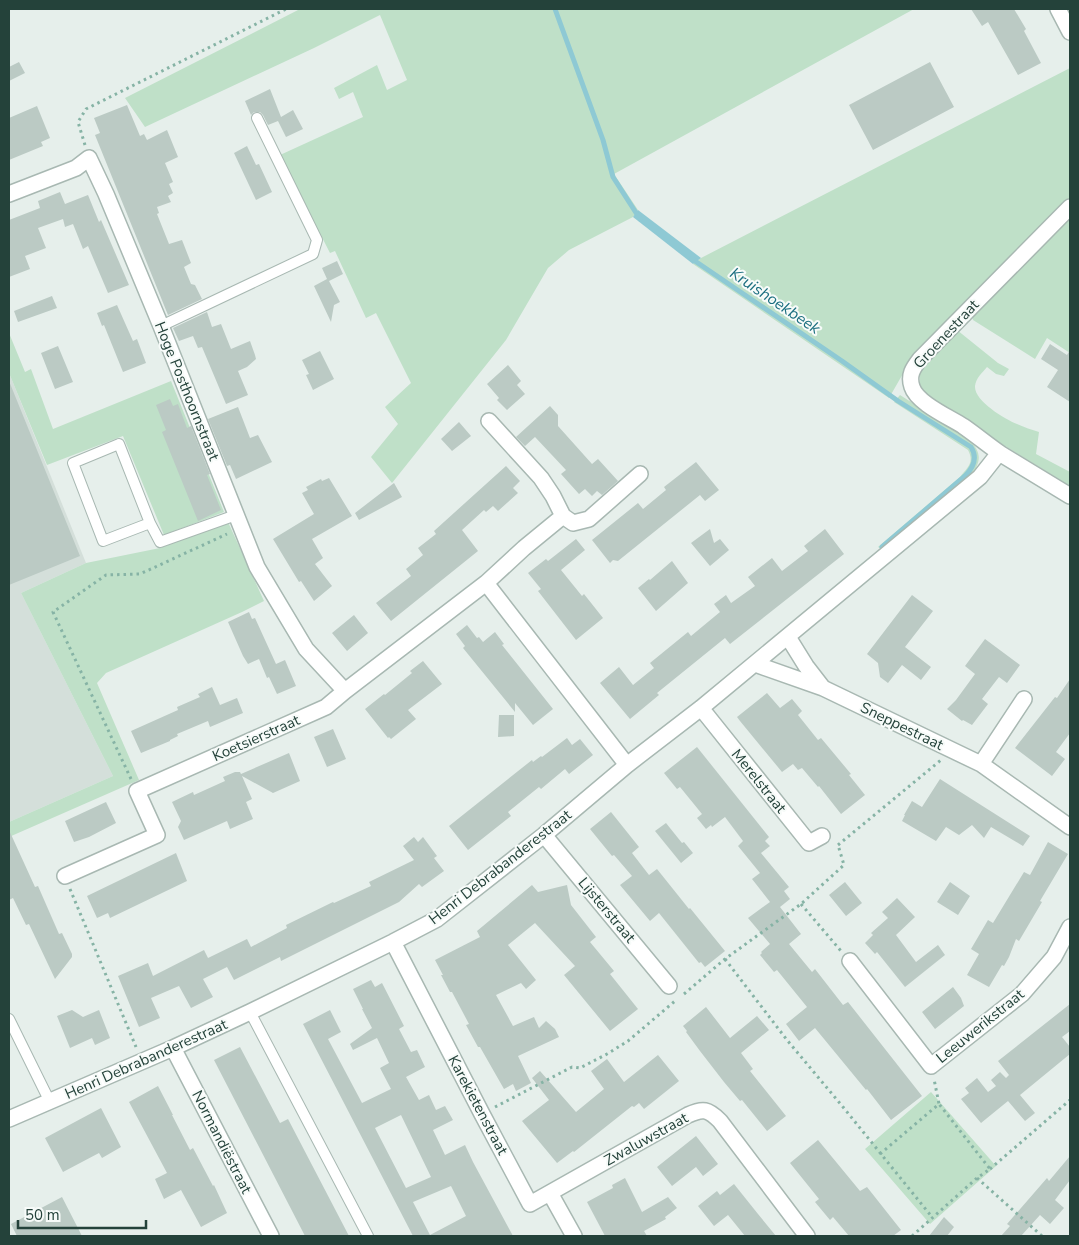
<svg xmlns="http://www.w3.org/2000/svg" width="1079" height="1245" font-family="'Nunito Sans',sans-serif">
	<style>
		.built { fill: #d4dfda }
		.green { fill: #bfe0c8 }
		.water { fill: #8ec9d4 }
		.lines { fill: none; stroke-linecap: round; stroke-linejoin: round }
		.stream { stroke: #8ec9d4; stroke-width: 5 }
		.building { fill: #bbcac4; fill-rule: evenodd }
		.lane-casing { stroke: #a8b8b2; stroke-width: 12 }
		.street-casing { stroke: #a8b8b2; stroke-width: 18 }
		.path { stroke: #86b3a5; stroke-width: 3; stroke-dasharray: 2.5 4; stroke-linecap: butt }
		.lane { stroke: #fff; stroke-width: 10 }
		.street { stroke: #fff; stroke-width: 15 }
		.labels { text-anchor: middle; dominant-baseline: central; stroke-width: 4; stroke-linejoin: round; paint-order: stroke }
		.street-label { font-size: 15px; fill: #24423a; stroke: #f7fbf9 }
		.water-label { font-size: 16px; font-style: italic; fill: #1c6f80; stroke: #f7fbf9 }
	</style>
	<rect width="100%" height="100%" fill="#e6efeb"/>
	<path class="built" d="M9 373 86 563 21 593 113 776 9 822Z"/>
	<path class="green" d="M300 9H914L614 174 638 210 633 217 569 250 548 268 506 340 392 483 371 457 398 424 385 407 411 383 376 313 366 318 335 251 330 253 280 155 363 117 353 92 339 99 334 88 377 65 387 90 407 80 380 15 314 48 145 127 125 98Z
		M1070 68V199L912 358 889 398 693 264 701 258Z
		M1070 218V353L1047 338 1035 359 973 320 972 315Z
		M957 330 998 363 1009 369 1004 376 996 374 987 367C982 373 976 378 975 386 974 401 1005 419 1017 424 1024 427 1032 430 1039 432L1036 454 1070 472V486L932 401 920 387V373L925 364Z
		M9 333 25 372 31 369 53 429 171 381 224 512 164 535 123 436 47 465 9 373Z
		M900 395 969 439C982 454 981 459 972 476L885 551 878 547 960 477C967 468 975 463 968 450L894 402Z
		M228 522 264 601 242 612 106 673 97 683 139 780 9 837V822L113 776 21 593 86 563 160 548Z
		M931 1092 996 1166 930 1224 865 1149Z"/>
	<path class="water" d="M638 210 701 258 693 264 633 217Z"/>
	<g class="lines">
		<path class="stream" d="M555 9 603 140 613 177 640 219
			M692 259 842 361 898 401 971 447C978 458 973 468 965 476L882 547"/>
	</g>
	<path class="building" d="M971 9H1014L1026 29 1024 31 1041 63 1018 75 988 22 982 26Z
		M19 62 25 73 9 81V67Z
		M930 62 954 107 873 150 849 105Z
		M270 89 281 117 293 110 303 129 286 137 278 121 268 125 263 115 260 112H254L251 115 245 101Z
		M127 105 140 136 144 134 147 140 167 130 178 157 165 163 173 182 169 184 173 193 168 196 171 202 157 207 159 213 157 214 169 244 182 240 191 263 184 267 191 284 195 285 202 299 168 315 95 135 100 133 94 118Z
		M37 106 50 138 41 142 43 146 9 160V118Z
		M247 146 256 165 259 164 272 192 256 200 234 153Z
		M60 192 65 204 88 195 99 222 101 220 129 285 108 293 88 246 83 249 73 224 65 227 63 219 38 228 46 248 25 256 30 269 9 277V220L40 208 38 201Z
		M337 261 343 274 329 281 340 302 334 305 331 322 314 286 327 279 322 268Z
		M52 296 57 308 18 322 14 311Z
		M117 305 133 341 137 339 146 363 123 372 104 325 102 326 97 313Z
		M207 312 212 327 221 324 231 349 250 341 255 355 256 359 247 367 238 371 248 395 226 404 202 347 198 348 193 336 179 341 173 328Z
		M1050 344 1067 355 1070 350V402L1047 387 1058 370 1041 359Z
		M58 346 73 382 55 389 41 353Z
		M320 351 334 379 313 390 306 375 309 374 302 360Z
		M508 365 521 381 517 385 525 394 507 410 497 400 499 398 487 384Z
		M9 381 80 556 9 585Z
		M170 399 173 406 178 404 187 428 191 426 210 474 207 475 221 510 198 521 162 432 166 430 156 405Z
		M550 406 558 415V426L592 464 598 459 618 481 602 495 597 491 592 496 585 489 579 494 561 474 566 470 535 437 525 446 516 437Z
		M238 407 250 438 258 435 272 462 236 479 230 465 227 466 208 419Z
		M459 422 471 436 452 451 441 439Z
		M696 462 719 490 705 501 700 495 618 561 613 560 610 563 592 540 638 503 643 509 666 490 664 487Z
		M506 466 520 481 513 488 518 493 498 511 493 506 486 512 484 510 462 530 478 551 391 621 376 603 411 576 406 569 423 555 418 548 436 534 434 531Z
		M329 478 352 516 312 539 323 558 315 564 332 586 314 601 301 581 299 582 273 539 314 514 302 493 308 490 306 487 321 479 322 481Z
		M394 483 402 497 359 520 355 513Z
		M710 529 714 543 720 539 729 550 710 566 691 543Z
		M825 529 844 554 730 644 725 638 657 693 659 695 630 719 600 683 619 667 633 685 654 668 650 663 688 632 691 636 720 612 714 604 726 595 731 603 755 586 748 577 772 558 782 571 808 551 804 546Z
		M576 539 585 550 561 570 582 596 584 594 603 618 576 640 538 591 541 589 528 573 546 559 548 561Z
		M672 561 688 583 656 611 638 588 649 579 650 580Z
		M912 595 933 611 905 647 931 667 921 680 902 665 888 683 880 677 878 663 867 654Z
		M249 612 252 619 255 618 276 664 285 660 296 686 277 694 269 677 267 678 259 659 248 664 243 656 228 622Z
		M354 615 368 633 347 651 332 633Z
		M467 625 477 638 479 637 483 642 495 632 504 644 502 645 553 709 533 725 515 703V712L463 648 465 646 456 634Z
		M985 639 1020 665 1007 683 999 677 982 699 988 704 972 725 963 720 962 721 947 709 956 700 975 674 965 666Z
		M423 661 442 684 408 710 416 719 391 739 389 737 388 738 365 709 384 694 385 695 412 673 410 671Z
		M1070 679V733L1056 752 1065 759 1052 776 1015 748 1055 697 1057 698Z
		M212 687 220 705 237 698 243 713 210 727 208 721 177 734 178 736 170 740V741L141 753 131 731 178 710 177 707 200 697 198 694Z
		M767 693 780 708 792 699 802 711 798 715 818 740 821 738 851 774 849 775 865 795 841 814 819 786 818 787 802 768 798 770 793 764 782 772 740 721 737 717Z
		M499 715H514V736L498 737Z
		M333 729 346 759 327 767 314 737Z
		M567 738 572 745 580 739 593 755 569 774 565 769 541 789 539 787 508 812 511 816 468 850 449 826 532 760 533 762 541 756 542 757Z
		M697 747 769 837 765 841 770 846 761 853 789 887 784 891 790 899 780 907 801 934 789 944 812 972 815 969 843 1005 848 1002 922 1096 891 1120 867 1089 866 1090 815 1028 799 1041 786 1024 807 1007 777 970 774 972 760 955 762 953 761 952 770 944 748 918 770 902 752 879 760 873 738 846 743 841 725 817 712 827 711 825 706 829 697 818 702 814 680 787 677 789 664 773Z
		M289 753 300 781 273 793 242 776 252 799 246 802 253 819 230 829 227 821 184 840 178 827 181 821 172 802 193 792 194 795 225 781 223 777 235 772H240L241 774Z
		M940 779 1030 836 1023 846 991 827 984 838 972 825 959 835 946 827 936 841 902 821 905 815H904L912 801 922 807Z
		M106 802 116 823 89 837 74 842 65 821Z
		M611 812 639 847 632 853 649 875 657 869 689 909 690 908 725 951 705 967 701 962 699 963 659 913 650 921 620 885 632 876 614 855 612 856 590 829Z
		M666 823 682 843 684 842 693 853 681 863 655 831Z
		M9 830 35 887 38 886 59 934 62 933 72 954V957L55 979 29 924 26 925 13 898 9 900Z
		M414 837 418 842 423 837 437 856 434 858 444 871 422 887 419 884 399 902 281 961 280 957 234 980 227 967 203 979 213 997 191 1008 179 986 151 998 160 1018 139 1027 118 976 148 963 153 976 204 950 208 958 247 939 251 947 287 928 286 925 333 902 334 903 371 886 369 882 414 860 403 846Z
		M1048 842 1068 854 1040 901 1042 902 1019 941 1016 939 1009 957 1004 966 1002 965 989 987 967 975 979 954 971 949 988 920 993 923 1024 872 1030 875Z
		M176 853 187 881 110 918 108 913 97 918 87 896Z
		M845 882 862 903 846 916 829 895Z
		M950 882 970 896 958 915 937 902Z
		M532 885 538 892 567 885 571 905 596 937 590 942 614 971 610 974 638 1009 610 1031 564 975 575 966 535 923 508 945 536 980 526 989 521 983 496 995 513 1026 534 1017 539 1028 546 1021 555 1029 559 1037 518 1056 531 1083 516 1091 513 1084 504 1089 480 1047H478L466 1025 469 1024 452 992H450L441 975H443L435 960 480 937 477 931Z
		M897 898 915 917 896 935 916 962 938 945 945 955 905 987 877 952 875 954 865 943 873 935 871 933 888 918 882 912Z
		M371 980 375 987 382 983 404 1026 399 1029 411 1052 417 1050 425 1067 406 1077 419 1100 429 1095 436 1110 445 1106 453 1120 433 1130 445 1155 465 1145 473 1162 513 1236H413L303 1024 330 1010 341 1032 328 1039 362 1103 391 1089 380 1068 389 1063 377 1038 353 1050 350 1044 372 1028 362 1009H363L353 989ZM401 1115 431 1177 406 1188 375 1128ZM451 1186 466 1216 430 1235 413 1202Z
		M953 987 961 998 964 1006 935 1029 922 1012Z
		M1070 1004V1031L1062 1037 1070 1047V1054L1020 1095 1035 1113 1025 1121 1008 1101 981 1123 961 1099 969 1093 965 1088 977 1078 988 1092 996 1086 991 1080 1000 1072 1006 1078 1009 1075 998 1061Z
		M706 1007 730 1038 757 1016 769 1030 741 1053 753 1069 750 1071 786 1116 767 1131 742 1100 740 1101 724 1082 700 1051 686 1032 687 1031 683 1026Z
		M72 1010 83 1017 99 1010 110 1038 95 1045 92 1038 70 1048 57 1016Z
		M240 1047 280 1123 288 1119 349 1236H305L214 1060Z
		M658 1055 679 1081 644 1109 639 1103 634 1107 632 1106 574 1152 573 1151 557 1163 522 1121 549 1100 532 1078 540 1071 576 1112 604 1089 591 1071 607 1059 624 1082Z
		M158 1086 173 1115H172L190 1150 193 1148 213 1186 214 1185 227 1213 201 1227 181 1190 164 1199 155 1179 167 1173 129 1102Z
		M101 1108 121 1147 102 1158 99 1153 63 1172 45 1138Z
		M696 1136 718 1164 703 1176 696 1167 672 1186 657 1167Z
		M818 1140 860 1191 867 1187 901 1230 893 1236H849L833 1217 830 1220 815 1202 819 1199 790 1163Z
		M1070 1156V1180L1055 1200 1064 1208 1050 1224 1040 1215 1021 1236H1001L1010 1226 1007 1224 1047 1178 1049 1181Z
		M625 1178 642 1212 668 1197 677 1208 665 1217 666 1219 644 1231 647 1236H605L587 1202 613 1188 612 1185Z
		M734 1184 758 1214 776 1236H745L728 1215 714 1226 698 1206 717 1191 720 1195Z
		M62 1197 82 1236H17L11 1224Z
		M944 1217 954 1227 947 1236H929Z"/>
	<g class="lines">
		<g class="lane-casing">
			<path id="lane" d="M161 326 313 254 317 240 257 118
				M150 523 119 444 73 463 103 541 150 523 160 542 236 515
				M250 1012 368 1236
				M9 1019 50 1102"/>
		</g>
		<g class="street-casing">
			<path id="street" d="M1058 9 1070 32
				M9 194 76 168 89 158 106 194 161 326 257 567 306 649 345 691
				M1070 207 920 359C913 368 908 375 912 387 917 403 949 417 963 426 976 435 988 445 1001 454 1024 468 1047 482 1070 496
				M489 421 541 478 553 496 563 516
				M486 583 627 765
				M788 637 806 666 823 688
				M755 664 823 688 981 764 1070 827
				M701 708 809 843 822 836
				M981 764 1024 699
				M544 835 669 986
				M65 876 157 835 137 791 326 707 345 691 486 583 524 548 563 516 573 523 589 519 640 474
				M393 942 482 1114 530 1204 688 1115C703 1108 708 1109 720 1121L807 1236
				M850 961 931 1066 1022 994 1054 957 1070 927
				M173 1048 271 1236
				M9 1119 173 1048 250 1012 393 942 437 919 544 835 627 765 701 708 980 477 999 453
				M550 1193 574 1236"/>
		</g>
		<path class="path" d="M85 145 78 122 86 109 286 9
			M131 779 53 612 106 575 140 574 227 534
			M838 845 941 760
			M70 889 136 1047
			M801 904 841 951
			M725 959 787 1040 843 1107 932 1217
			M684 994 725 959 801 904 844 865 838 845
			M495 1107 572 1067 580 1068 607 1054 628 1041 675 1001
			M880 1154 939 1104 934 1079
			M990 1169 1070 1100
			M977 1178 1042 1236
			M912 1236 977 1178 990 1169 939 1104"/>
		<use href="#lane" class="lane"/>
		<use href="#street" class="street"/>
	</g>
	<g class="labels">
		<g class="street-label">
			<text transform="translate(946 334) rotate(-47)">Groenestraat</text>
			<text transform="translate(187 391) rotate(68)">Hoge Posthoornstraat</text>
			<text transform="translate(902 726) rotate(26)">Sneppestraat</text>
			<text transform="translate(256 738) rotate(-24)">Koetsierstraat</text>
			<text transform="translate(759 781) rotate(51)">Merelstraat</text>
			<text transform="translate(500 867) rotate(-38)">Henri Debrabanderestraat</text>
			<text transform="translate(607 910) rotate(50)">Lijsterstraat</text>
			<text transform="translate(980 1026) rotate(-39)">Leeuwerikstraat</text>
			<text transform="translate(146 1059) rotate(-24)">Henri Debrabanderestraat</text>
			<text transform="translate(478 1105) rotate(62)">Karekietenstraat</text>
			<text transform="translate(646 1139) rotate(-29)">Zwaluwstraat</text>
			<text transform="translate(222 1142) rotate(63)">Normandiëstraat</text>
		</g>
		<g class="water-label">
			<text transform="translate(775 301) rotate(34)">Kruishoekbeek</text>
		</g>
	</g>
	<rect width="1079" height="1245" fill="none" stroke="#24423a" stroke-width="20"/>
	<path d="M18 1220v8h128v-8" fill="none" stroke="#24423a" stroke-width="2.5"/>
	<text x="25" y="1220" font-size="15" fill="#24423a" stroke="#f7fbf9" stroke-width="4" paint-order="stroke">50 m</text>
</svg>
